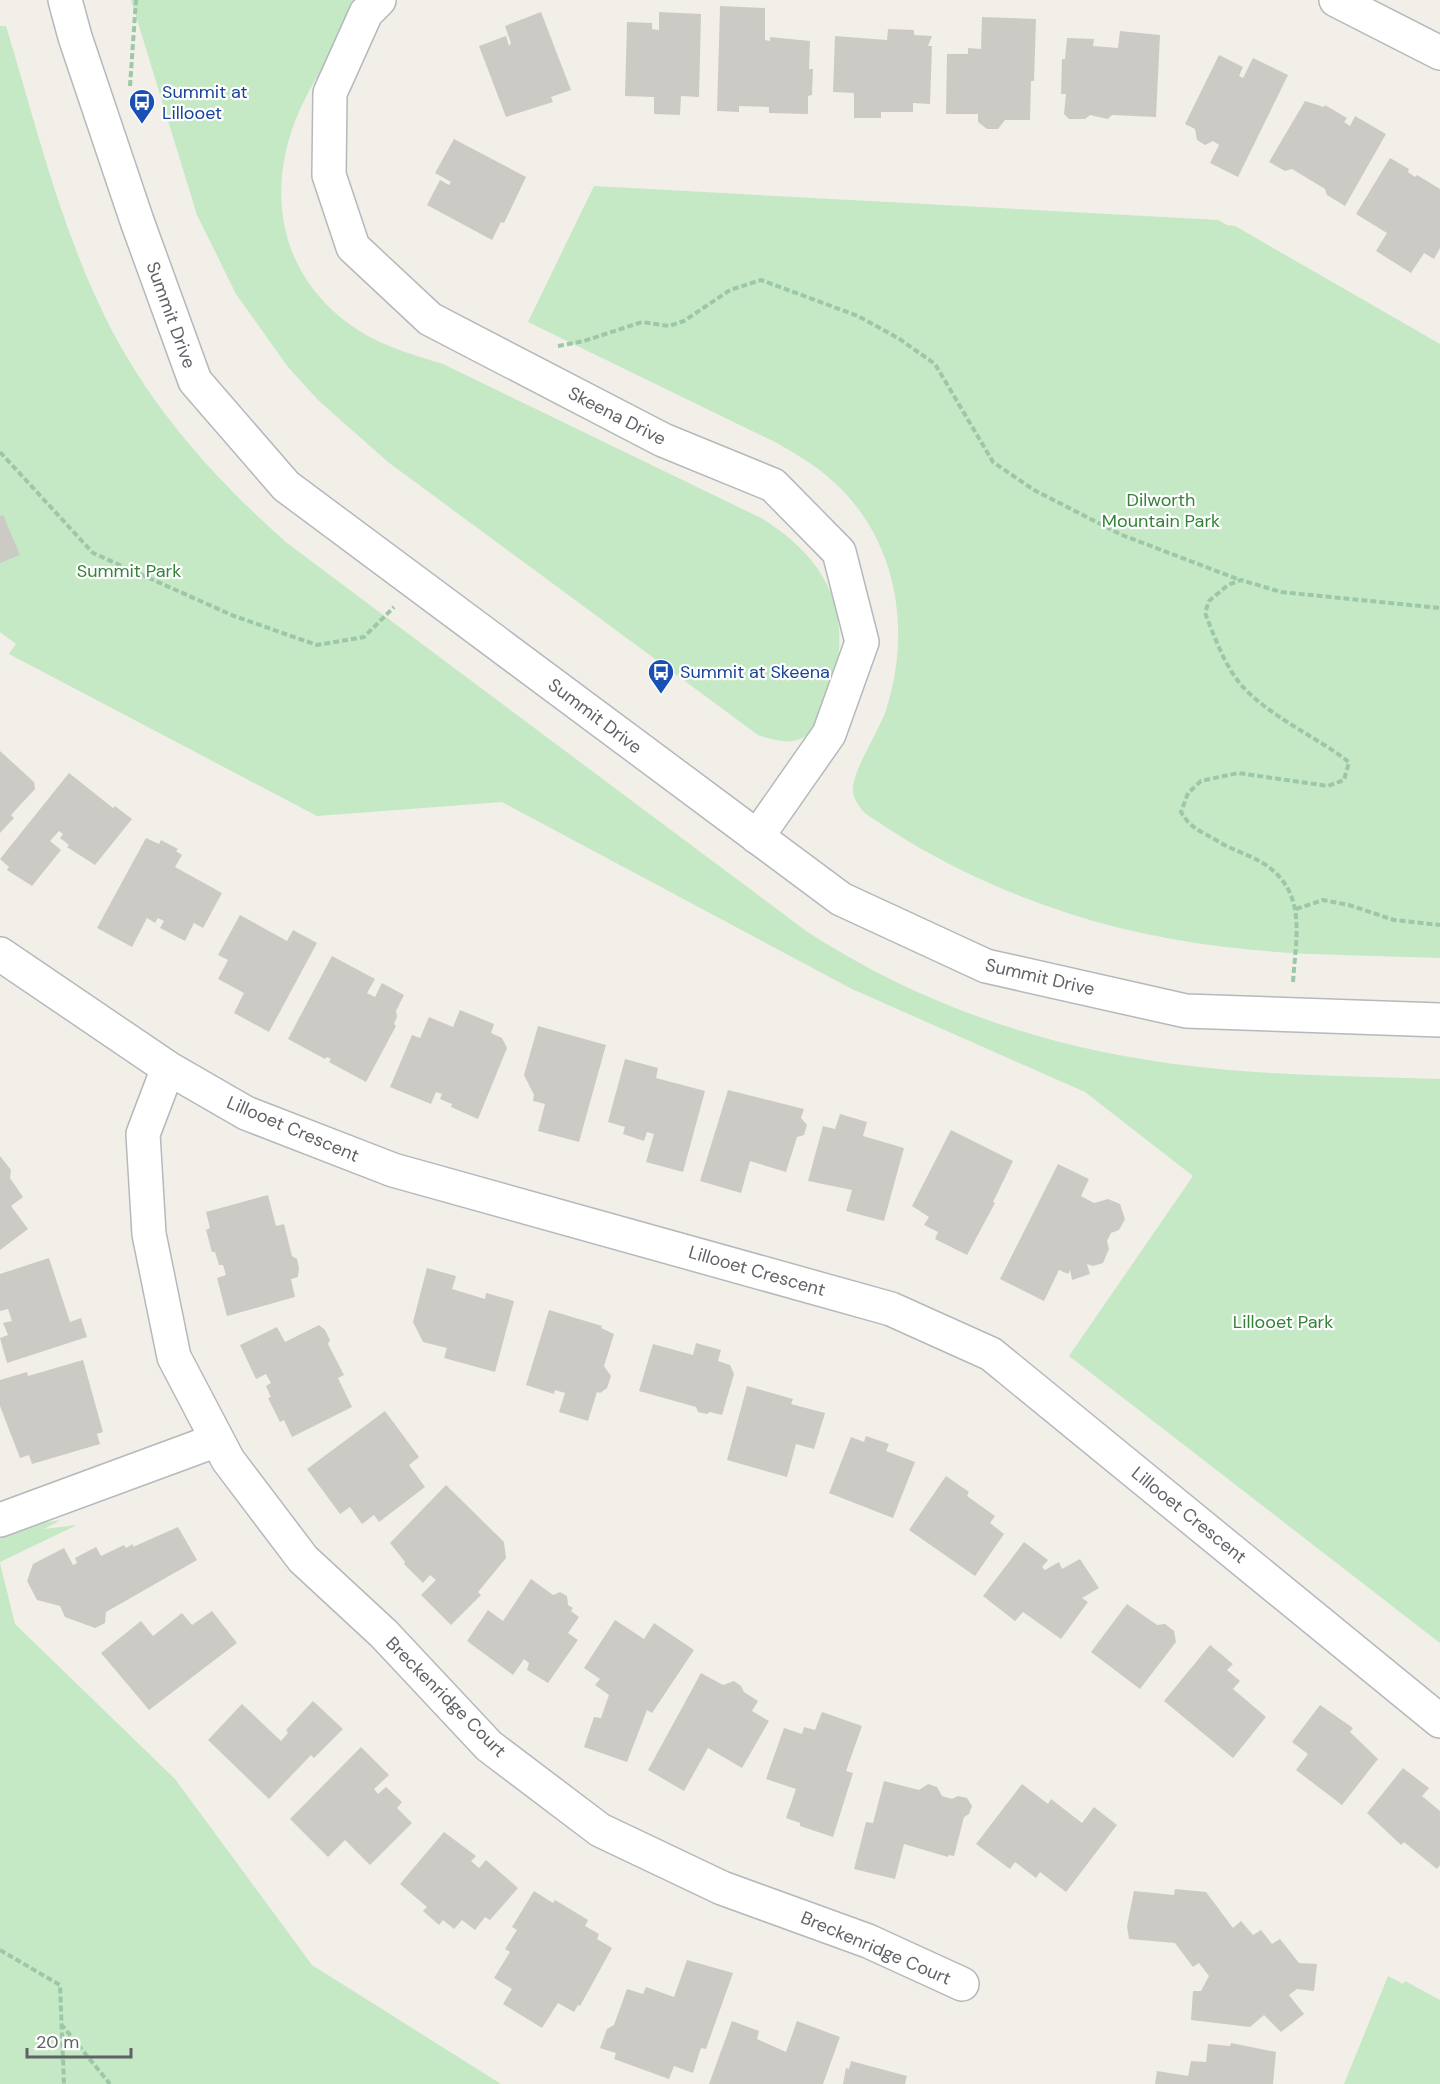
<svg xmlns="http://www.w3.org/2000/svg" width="1440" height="2084" font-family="'DM Sans',sans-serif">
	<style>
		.green { fill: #c5e8c5 }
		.building { fill: #cccac5 }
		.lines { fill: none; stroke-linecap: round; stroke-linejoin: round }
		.minor-casing { stroke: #b5b8bc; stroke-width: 36 }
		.tertiary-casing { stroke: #b5b8bc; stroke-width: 36 }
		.path { stroke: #9cc7a9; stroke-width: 4; stroke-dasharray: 6 3; stroke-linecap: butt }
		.minor { stroke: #fff; stroke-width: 33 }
		.tertiary { stroke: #fff; stroke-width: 33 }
		.labels { text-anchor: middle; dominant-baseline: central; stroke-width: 4.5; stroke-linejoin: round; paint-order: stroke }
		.transit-label { font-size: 18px; fill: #164399; stroke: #fff; text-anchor: start }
		.street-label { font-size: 18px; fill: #5f6368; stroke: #fff }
		.park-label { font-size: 18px; fill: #348238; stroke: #fff }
	</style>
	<rect width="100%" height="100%" fill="#f1efe8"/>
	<path class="green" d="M131 0H381C353 30 325 59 306 97 262 182 275 276 358 330 384 347 414 355 443 364L761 518C813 550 847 594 838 659 835 682 822 707 814 729 797 747 778 742 758 735L388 462 318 400 288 367 236 294 197 215Z
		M0 26H6C34 118 57 214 98 302 141 397 210 475 287 543L806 931C923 1007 1052 1050 1191 1066 1273 1076 1357 1076 1440 1079V1643L1069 1356 1193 1176 1085 1092 852 989 502 802 317 816 9 654 16 644 0 632Z
		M594 186 1218 220 1227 225 1235 226 1440 344V958C1369 955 1297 956 1226 947 1096 932 973 888 866 814 858 806 852 797 853 786 856 765 878 733 886 710 913 627 896 533 827 476 812 463 794 453 777 443L528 322Z
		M0 1506 35 1524 61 1520 44 1529 77 1525 0 1562Z
		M0 1563 15 1624 175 1779 312 1965 501 2084H0Z
		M1388 1976 1403 1984 1405 1981 1440 2000V2084H1344Z"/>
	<path class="building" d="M720 6 765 8V40L770 41V37L810 41 809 69H813L812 95 808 96V114L769 113V107L739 106V112L717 111Z
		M541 12 571 90 551 97 553 102 506 117 479 46 506 36 509 46 511 43 505 26Z
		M659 12 701 14 699 97 681 96 680 115 654 114V97L625 96 627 22 652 23V29L659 30Z
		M982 17 1036 19 1034 81H1031L1030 120H1005L998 129H987L978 122V114H946L947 54H968V48L981 49Z
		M888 29 914 30V35L932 36 928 46H932L930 104 913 103V112H881V118H854V93L833 92 835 36 887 40Z
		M1120 31 1160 35 1156 117 1112 115 1108 119 1090 115 1085 119H1069L1064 114 1066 94H1061L1062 59H1065L1067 38 1094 39 1093 46 1118 48Z
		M1219 55 1243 67 1239 76 1243 78 1253 58 1288 75 1238 177 1210 163 1219 145 1213 141 1205 145 1197 140 1195 129 1185 124Z
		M1305 101 1324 107 1325 105 1347 118 1344 122 1350 126 1355 116 1386 134 1345 206 1327 195 1325 189 1292 169 1285 171 1269 162Z
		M454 139 526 177 504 223 501 222 492 240 427 205 440 180 449 185 451 182 435 173Z
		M1390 158 1409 169 1408 172 1415 177 1417 175 1440 189V248L1434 259 1424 253 1411 273 1376 251 1387 233 1356 214Z
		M3 515 20 555 0 563V516Z
		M0 751 34 782 35 789 11 815 14 818 0 833Z
		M69 773 113 808 115 806 132 819 95 865 67 847 69 845 60 838 63 834 59 831 50 841 61 850 32 886 7 870 9 867 0 859Z
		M146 838 159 844 161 840 178 849 176 851 182 855 175 867 222 893 203 928 194 923 185 941 160 928 164 921 158 918 155 923 147 918 132 947 97 928Z
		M240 915 287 941 293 930 317 943 269 1032 234 1013 244 993 218 979 228 960 218 955Z
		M332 956 375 979 367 993 375 997 382 983 404 995 396 1011 397 1017 394 1024 396 1026 366 1082 329 1062 331 1059 327 1057 325 1059 288 1039Z
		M460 1010 494 1024 491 1033 502 1038 507 1048 478 1119 451 1107 452 1104 440 1099 442 1094 436 1092 431 1104 390 1087 412 1035 420 1038 429 1017 453 1027Z
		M538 1026 606 1045 579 1142 538 1131 545 1104 533 1101 534 1095 524 1075Z
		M625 1059 658 1068 656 1078 705 1091 683 1172 646 1162 654 1134 647 1132 644 1141 623 1134 625 1127 608 1122Z
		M728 1090 804 1109 801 1118 807 1125 804 1135 797 1137 786 1172 750 1161 741 1193 700 1181Z
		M840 1114 867 1122 863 1136 904 1148 884 1221 846 1211 852 1190 808 1181 823 1126 835 1129Z
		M951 1130 1013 1161 993 1202 995 1203 967 1255 935 1239 938 1232 924 1225 929 1217 912 1206Z
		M0 1156 11 1170 10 1178 23 1197 11 1206 28 1229 0 1250Z
		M1058 1164 1089 1179 1081 1196 1094 1203 1108 1199 1120 1204 1125 1219 1119 1230 1111 1233 1107 1241 1109 1249 1103 1263 1093 1266 1087 1264 1090 1274 1072 1280 1070 1270 1068 1274 1059 1270 1044 1301 1000 1279Z
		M268 1195 276 1226 284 1224 292 1256 297 1259 299 1268 298 1277 291 1279 295 1297 227 1316 217 1278 226 1275 223 1265H219L215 1252H212L206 1230 210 1228 206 1212Z
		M49 1258 70 1322 81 1318 87 1337 7 1363 0 1338 8 1335 3 1323 12 1321 8 1309 0 1311V1274Z
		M427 1268 456 1276 452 1289 485 1299 486 1293 514 1301 495 1372 444 1358 447 1348 423 1342 413 1322Z
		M549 1310 602 1326 601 1328 614 1334 604 1366 611 1376 607 1388 600 1393 597 1392 588 1421 559 1412 565 1393 555 1390 554 1394 526 1385Z
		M319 1325 325 1330 330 1340 328 1344 344 1375 338 1378 352 1407 292 1437 284 1420 280 1422 268 1398 271 1397 266 1386 271 1383 266 1374 256 1379 240 1345 277 1327 285 1342Z
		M696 1343 721 1350 718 1361 730 1365 734 1374 722 1415 710 1412 707 1414 698 1412 696 1407 639 1391 653 1344 693 1355Z
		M83 1360 103 1432 97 1434 100 1444 32 1464 29 1455 20 1458 0 1406V1380L27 1372 28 1376Z
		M747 1386 793 1399 791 1404 825 1413 814 1449 796 1444 787 1477 727 1460Z
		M385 1411 419 1457 409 1465 425 1487 379 1522 374 1515 362 1524 350 1507 340 1514 307 1469Z
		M866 1436 889 1444 886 1451 915 1462 893 1518 829 1493 851 1437 864 1442Z
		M946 1476 969 1492 967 1496 995 1516 990 1523 1004 1534 975 1576 909 1530Z
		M446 1485 504 1542 506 1558 478 1592 481 1595 451 1625 421 1595 436 1580 430 1575 423 1583 404 1564 405 1562 390 1543Z
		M178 1527 197 1560 106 1612 105 1623 95 1628 65 1617 60 1606 37 1600 27 1581 33 1564 64 1548 73 1565 77 1563 75 1558 96 1547 101 1556 124 1545 126 1548 133 1544V1547Z
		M1024 1542 1048 1560 1042 1567 1045 1570 1059 1562 1062 1569 1080 1559 1099 1588 1082 1598 1088 1602 1061 1639 1023 1612 1015 1621 983 1596Z
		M531 1579 553 1595 560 1592 567 1596 568 1605 573 1608 571 1611 579 1617 568 1633 578 1640 548 1683 527 1670 529 1663 524 1659 513 1675 467 1641 488 1610 503 1621Z
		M1127 1604 1157 1625 1165 1624 1174 1631 1176 1642 1140 1689 1091 1652Z
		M212 1611 237 1643 149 1710 101 1653 141 1621 153 1636 182 1613 192 1625Z
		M615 1620 644 1639 654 1623 694 1650 652 1713 647 1710 627 1762 584 1747 594 1717 601 1718 609 1695 595 1685 600 1679 584 1668Z
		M1210 1645 1233 1664 1227 1670 1240 1681 1233 1689 1266 1717 1233 1758 1164 1701Z
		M701 1673 723 1685 734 1681 741 1686 744 1692 758 1701 752 1711 769 1721 742 1768 708 1748 684 1791 648 1770Z
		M313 1701 343 1729 314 1758 311 1755 269 1799 208 1740 242 1704 281 1741 288 1733 286 1730Z
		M1320 1705 1353 1728 1350 1732 1378 1759 1342 1805 1296 1770 1308 1754 1292 1742Z
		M822 1712 862 1726 846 1771 853 1773 833 1837 800 1826V1823L786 1818 796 1789 766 1779 784 1728 802 1734 804 1727 815 1730Z
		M361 1747 389 1775 374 1789 378 1794 386 1787 402 1802 397 1808 412 1823 370 1865 345 1840 328 1857 290 1819Z
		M1403 1768 1429 1788 1422 1796 1440 1811V1865L1437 1869 1404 1842 1401 1845 1367 1813Z
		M884 1781 919 1790 928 1784 937 1787 942 1796 952 1799 958 1796 967 1798 972 1806 969 1814 964 1817 954 1856 949 1855 948 1857 904 1844 895 1879 854 1869 866 1822 873 1823Z
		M1022 1784 1048 1804 1051 1799 1082 1823 1094 1807 1117 1825 1066 1892 1040 1872 1036 1878 1015 1862 1010 1869 976 1844Z
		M444 1832 476 1856 471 1861 479 1868 486 1860 518 1888 490 1920 485 1917 475 1930 462 1920 454 1929 443 1920 439 1925 423 1911 427 1907 400 1884Z
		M1175 1889 1206 1892 1233 1928 1241 1921 1253 1935 1261 1930 1272 1944 1280 1939 1299 1963 1317 1964 1314 1991 1297 1989 1289 1995 1304 2014 1281 2032 1264 2015 1250 2027 1191 2020 1193 1991H1201L1209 1976 1199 1963 1193 1967 1175 1943 1129 1939 1127 1926 1134 1891 1174 1895Z
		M534 1891 553 1903 555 1900 588 1920 585 1926 599 1934 597 1939 612 1948 580 2006 578 2005 574 2012 558 2003 542 2028 503 2004 512 1989 494 1978 510 1952 505 1949 517 1930 512 1927Z
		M687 1960 733 1973 706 2049 701 2048 693 2073 674 2066 669 2079 614 2059 616 2053 600 2048 607 2029 614 2025 627 1989 643 1994 646 1987 674 1997Z
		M732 2021 759 2031 757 2039 786 2052 797 2021 840 2037 823 2084H709Z
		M1231 2043 1276 2052 1273 2084H1155L1157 2071 1188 2076 1191 2061 1206 2062 1208 2044 1230 2046Z
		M851 2061 907 2076 905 2084H843L846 2068 849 2069Z"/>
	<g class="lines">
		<g class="minor-casing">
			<path id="minor" d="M379 0 366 13 330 93 329 175 353 247 430 319 663 440 773 485 839 552 862 642 829 734 757 837
				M1336 0 1440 53
				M0 954 168 1068 246 1113 393 1170 891 1309 991 1354 1440 1721
				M168 1068 143 1134 149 1234 174 1357 228 1460 303 1559 384 1634 489 1746 600 1830 722 1888 868 1941 962 1984
				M0 1520 217 1440"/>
		</g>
		<g class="tertiary-casing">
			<path id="tertiary" d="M65 0 75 37 137 221 195 381 286 486 841 899 986 966 1186 1011 1440 1020"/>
		</g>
		<path class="path" d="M130 86 136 0
			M558 346 584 341 642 322 669 326 684 321 730 290 761 280 858 316 898 338 935 364 993 462 1034 490 1122 535 1240 580
			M0 452 93 553 234 616 317 645 364 637 394 607
			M1296 909 1323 900 1349 905 1394 920 1440 925
			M1293 982C1296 935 1308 890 1261 862 1247 854 1230 849 1216 840 1199 830 1191 829 1181 812L1188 793 1201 781 1238 773 1328 786 1344 780 1349 762C1315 736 1272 718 1243 687 1225 667 1215 638 1205 613L1209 601 1228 585 1241 580 1281 592 1440 608
			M0 1950 60 1985 64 2084
			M61 2024 110 2084"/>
		<use href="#minor" class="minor"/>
		<use href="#tertiary" class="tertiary"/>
	</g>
	<defs>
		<g id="bus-pin" transform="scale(1.35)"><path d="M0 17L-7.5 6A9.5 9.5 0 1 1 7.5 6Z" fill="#1a4fb4" stroke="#fff"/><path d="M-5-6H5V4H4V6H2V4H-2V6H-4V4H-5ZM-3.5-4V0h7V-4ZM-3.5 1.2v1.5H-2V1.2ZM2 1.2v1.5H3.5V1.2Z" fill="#fff"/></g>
	</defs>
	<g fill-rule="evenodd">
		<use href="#bus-pin" x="142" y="102"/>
		<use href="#bus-pin" x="661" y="672"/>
	</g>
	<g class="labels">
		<g class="transit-label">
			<text x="162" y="92">Summit at<tspan x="162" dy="21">Lillooet</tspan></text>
			<text x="680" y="672">Summit at Skeena</text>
		</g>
		<g class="street-label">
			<text transform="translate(171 315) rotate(70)">Summit Drive</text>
			<text transform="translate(617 416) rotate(27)">Skeena Drive</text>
			<text transform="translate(595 716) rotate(37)">Summit Drive</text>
			<text transform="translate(1040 977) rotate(13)">Summit Drive</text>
			<text transform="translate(293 1129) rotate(23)">Lillooet Crescent</text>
			<text transform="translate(757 1271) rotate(16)">Lillooet Crescent</text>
			<text transform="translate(1189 1515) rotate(39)">Lillooet Crescent</text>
			<text transform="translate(446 1697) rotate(45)">Breckenridge Court</text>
			<text transform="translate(876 1948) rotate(23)">Breckenridge Court</text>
		</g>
		<g class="park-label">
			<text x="1161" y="500">Dilworth<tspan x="1161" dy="21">Mountain Park</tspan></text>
			<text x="129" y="571">Summit Park</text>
			<text x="1283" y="1322">Lillooet Park</text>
		</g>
	</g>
	<path d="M27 2048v9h104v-9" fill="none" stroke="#5f6368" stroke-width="3"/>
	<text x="36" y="2048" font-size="18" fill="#5f6368" stroke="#ffffff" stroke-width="4.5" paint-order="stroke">20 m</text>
</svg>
